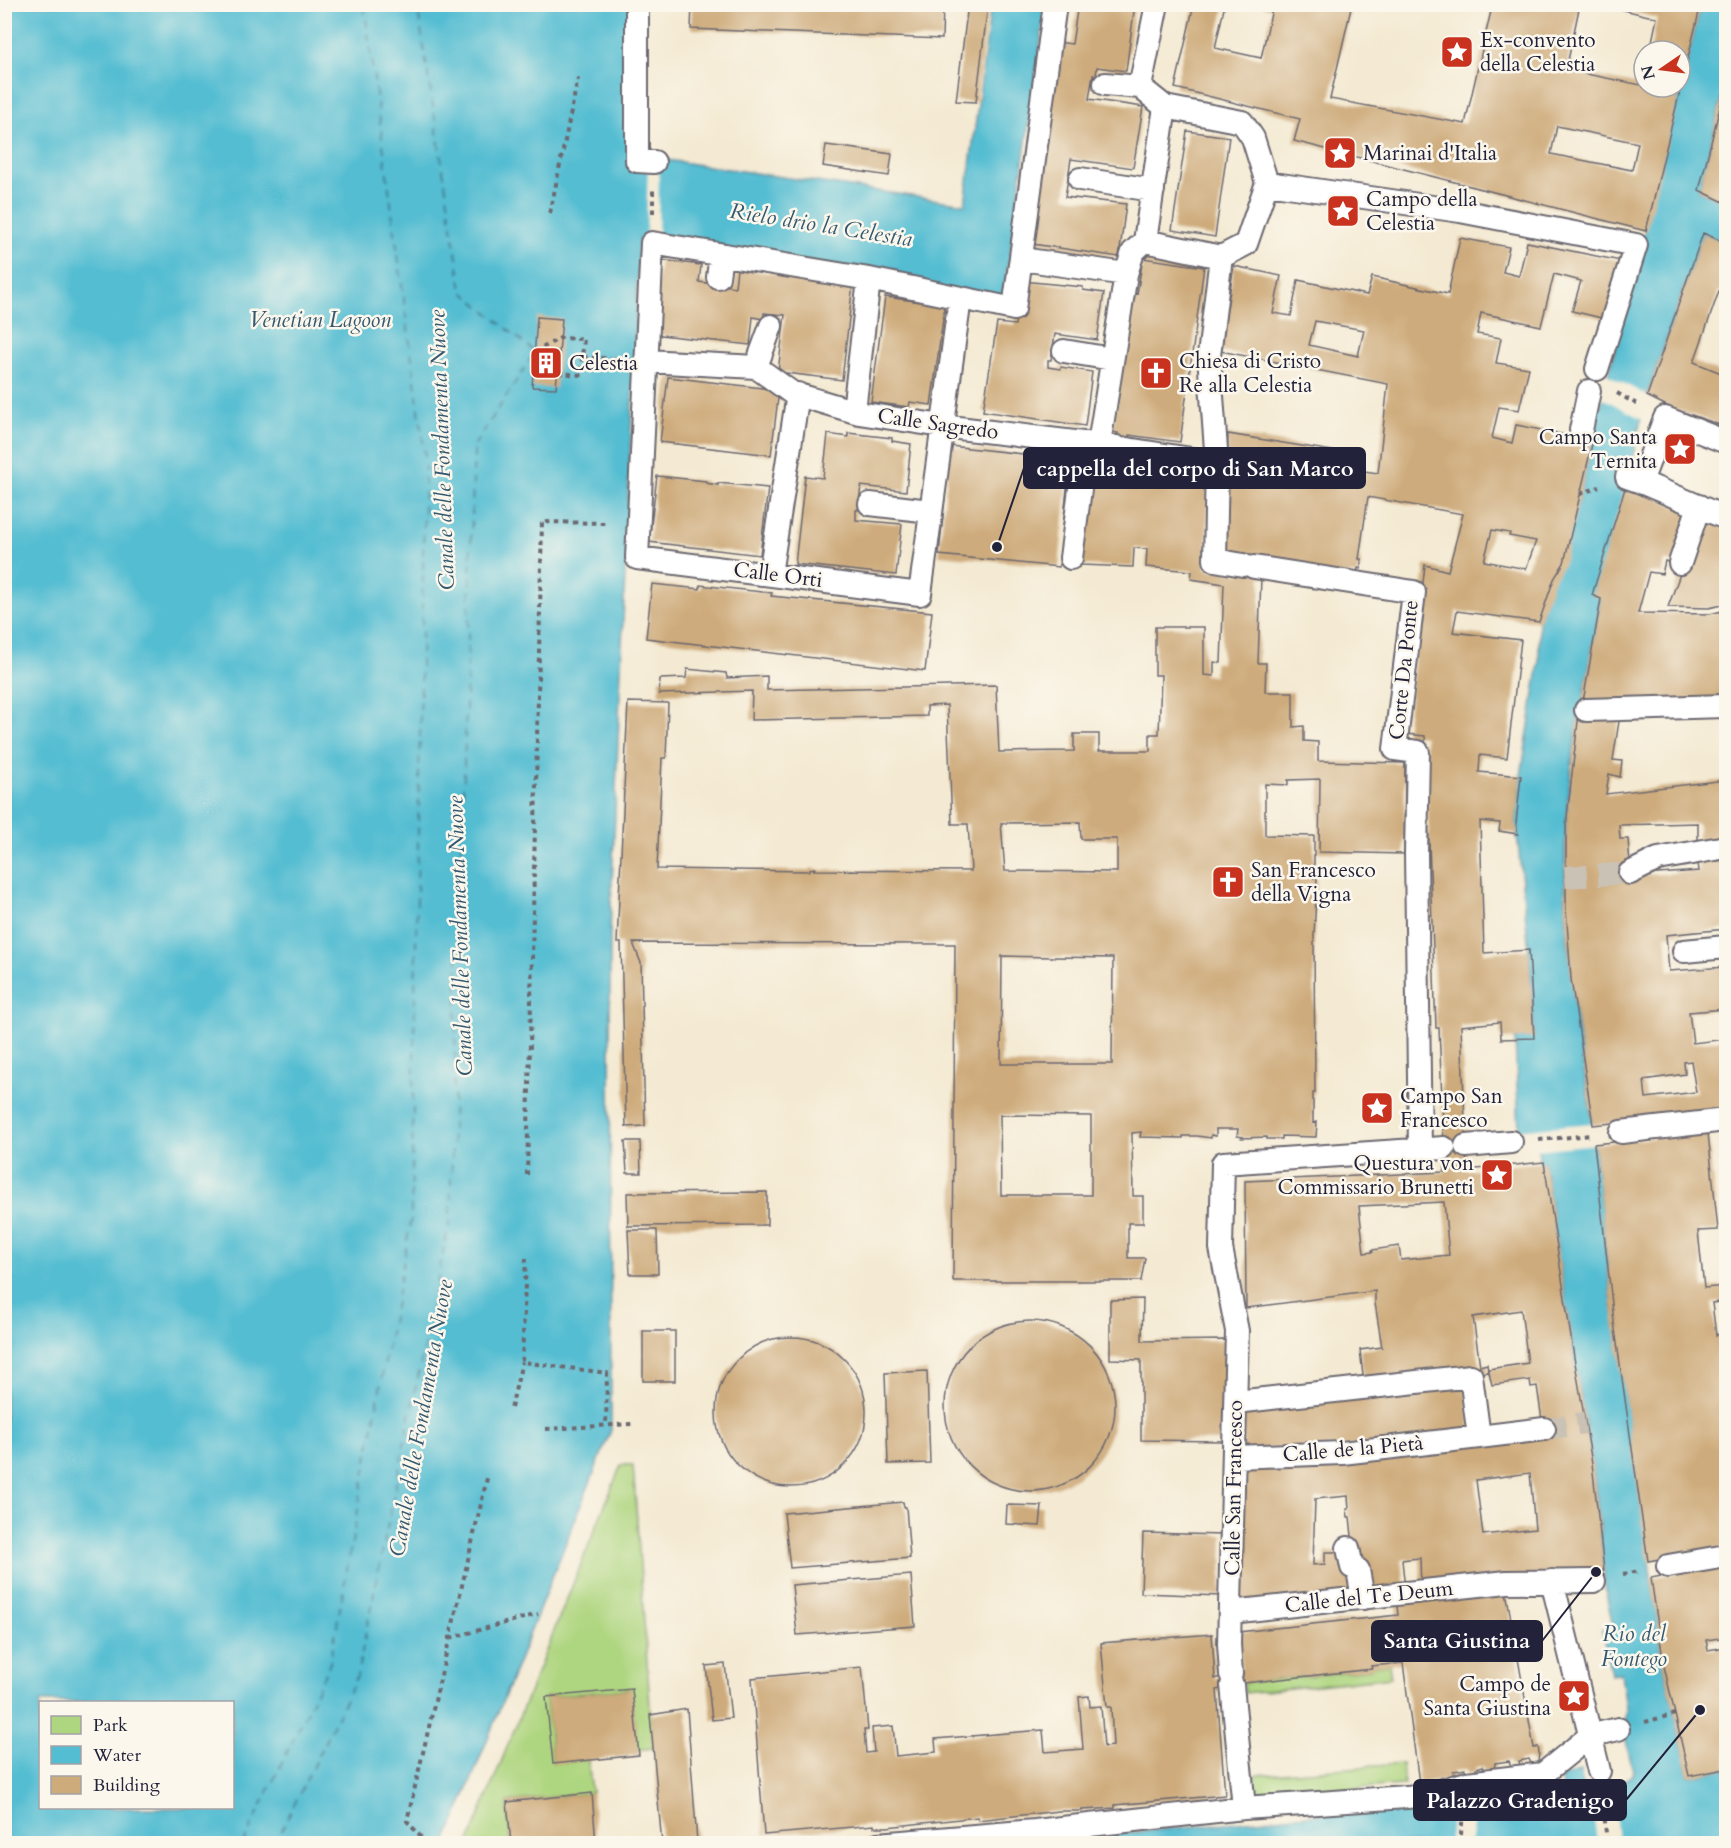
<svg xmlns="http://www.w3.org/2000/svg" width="1731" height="1848" font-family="Cardo,serif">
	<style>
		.green { fill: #aed57f; stroke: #687c5d; stroke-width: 1.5 }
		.water { fill: #55bdd2; stroke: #3c7086; stroke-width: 1.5; fill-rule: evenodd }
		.pier { fill: #f4ead3 }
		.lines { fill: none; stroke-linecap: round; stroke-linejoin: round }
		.ferry { stroke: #345870; stroke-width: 1.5; stroke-dasharray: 8 6; stroke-linecap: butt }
		.building { fill: #ceab7b; fill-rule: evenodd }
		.pedestrian-tunnel { stroke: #cac2b5; stroke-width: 22; stroke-dasharray: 22 11; stroke-linecap: butt }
		.pedestrian-casing { stroke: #6c6870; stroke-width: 26 }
		.path { stroke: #6c6870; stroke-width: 4; stroke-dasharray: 4.5 4.5; stroke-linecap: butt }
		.pedestrian { stroke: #fff; stroke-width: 22 }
		.labels { text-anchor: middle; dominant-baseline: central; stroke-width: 5; stroke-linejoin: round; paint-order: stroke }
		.poi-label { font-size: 21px; fill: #22223b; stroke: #fbf7ec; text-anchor: start }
		.street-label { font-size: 21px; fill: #22223b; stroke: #fbf7ec }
		.water-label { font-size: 22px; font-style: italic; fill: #345870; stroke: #fbf7ec }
		.leader { fill: none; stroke: #22223b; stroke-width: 2 }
		.callout-dot { fill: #22223b; stroke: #fbf7ec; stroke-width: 2 }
		.callout { fill: #22223b; stroke: #22223b; stroke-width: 2 }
		.callout-label { font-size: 22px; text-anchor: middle; font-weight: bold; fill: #fff }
	</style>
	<rect width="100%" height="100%" fill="#fbf7ec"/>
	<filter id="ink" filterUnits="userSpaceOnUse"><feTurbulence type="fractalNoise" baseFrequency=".0167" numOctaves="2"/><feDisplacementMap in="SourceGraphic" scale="12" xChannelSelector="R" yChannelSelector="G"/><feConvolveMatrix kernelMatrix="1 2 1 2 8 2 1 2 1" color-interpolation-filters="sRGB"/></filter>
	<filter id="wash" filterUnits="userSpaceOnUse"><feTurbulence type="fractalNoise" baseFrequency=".008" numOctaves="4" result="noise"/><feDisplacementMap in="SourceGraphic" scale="24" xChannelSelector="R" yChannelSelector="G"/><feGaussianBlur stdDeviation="1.35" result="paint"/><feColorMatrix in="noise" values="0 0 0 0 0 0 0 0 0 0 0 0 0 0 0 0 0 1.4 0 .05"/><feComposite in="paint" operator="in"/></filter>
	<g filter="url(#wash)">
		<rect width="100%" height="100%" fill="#f4ead3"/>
		<path class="green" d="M621 1465H633L653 1748 638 1750 631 1689 546 1697 553 1763 588 1760 592 1793 507 1802 511 1843 468 1844Z
			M1389 1664 1391 1677 1245 1693 1244 1683 1371 1669V1666Z
			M1402 1764 1404 1785 1256 1795 1254 1775Z"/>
		<path class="water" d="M5 5H641L640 156 965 204 991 5H1046L1010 252 1014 262 1008 261 1004 298 639 239 610 933 611 1430 446 1843 5 1844ZM40 1702H232V1808H40Z
			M1701 5H1726V81L1699 190 1726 203V243L1703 233 1647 395 1641 419 1601 599 1583 702 1579 713C1574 750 1567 788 1566 826 1561 927 1576 1027 1593 1125L1594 1144 1612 1305 1664 1666 1689 1776 1726 1769V1843L1056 1844V1840L1337 1812 1405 1810 1563 1790 1560 1777 1580 1772 1583 1786 1626 1779 1631 1776 1633 1771 1625 1736 1626 1708 1621 1673 1611 1675 1602 1630 1613 1627 1605 1588 1600 1525 1592 1463 1574 1357 1544 1162 1540 1163 1535 1129 1519 1130 1515 1038 1534 1037 1529 950 1516 824 1521 776 1539 662V622L1578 502 1595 432 1592 425 1595 409 1601 406Z"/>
		<path class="pier" d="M648 162 659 163 658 244 646 243Z
			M1606 374 1650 397 1644 420 1600 397Z
			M1593 1123V1125H1596L1597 1144 1535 1150 1532 1132 1519 1133 1516 1130Z
			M1612 1778 1618 1843H1597L1590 1781Z
			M1490 1797 1491 1800 1477 1802 1470 1843H1449L1452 1806H1440L1441 1803Z"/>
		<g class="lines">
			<path class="ferry" d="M243 1844 330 1663 411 1219 425 455 364 4
				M275 1844 357 1676 450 1219 474 446 535 352 462 291 417 4"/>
		</g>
		<g id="blocks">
			<path class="building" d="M692 4H943L942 39 691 29Z
				M968 4H988L976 102 956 101Z
				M1078 4H1135L1126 71 1097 67 1096 76 1093 75 1089 99 1143 107 1133 168 1071 159 1065 197 1126 204 1119 257 1026 243 1056 42 1072 44Z
				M1194 4H1225L1215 48 1261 58 1272 9 1256 4H1352L1330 99 1465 124 1491 11 1464 4H1580L1566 70 1641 85 1644 78V87H1680V51H1650L1657 18 1599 4H1701L1646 231 1294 141 1300 119 1175 88ZM1557 126 1638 143 1632 170 1551 154Z
				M1726 83V203L1699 190Z
				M1187 131 1229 137 1215 237 1172 230Z
				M826 145 892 154 889 176 823 166Z
				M1703 233 1726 243V294L1719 291 1694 362 1726 375V427L1669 407 1647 396Z
				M1460 238 1509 247 1503 272 1519 276 1527 242 1626 262 1610 320 1572 311 1581 281 1554 274 1541 326 1481 313 1477 334 1501 338 1496 363 1529 368 1519 410 1499 407 1492 438 1512 443 1516 425 1593 440 1564 563 1554 579 1539 622 1457 611 1453 632 1521 640 1507 758 1480 755 1479 772 1521 776 1516 824 1518 834 1499 831 1500 823 1480 821 1484 953 1529 950 1534 1038 1501 1039 1500 1022 1461 1026 1467 1170 1544 1162 1574 1357 1592 1463 1604 1570 1421 1588 1420 1558 1409 1559 1402 1560 1405 1589 1366 1593 1355 1564 1350 1517H1348L1347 1509H1349L1348 1496 1315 1499 1313 1565 1325 1564V1552H1343L1360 1594 1239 1606 1242 1465 1544 1434 1537 1386 1531 1387 1530 1380 1492 1385 1489 1372V1369L1528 1363 1521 1310 1473 1317 1480 1366 1487 1364 1488 1372 1364 1384 1360 1350 1382 1347 1375 1303V1291L1246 1308 1245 1181 1445 1172 1439 1028H1436L1425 736 1406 734 1425 565 1448 571 1463 514 1368 497 1359 559H1361V569L1358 568 1357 574 1261 577 1258 663H1266L1265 692H1293V727L1304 726V741L1318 742V761L1405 763 1404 854 1319 852 1320 779 1288 780V785L1265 784V835L1314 836V878H1317L1314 935 1315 1093H1313V1123L1317 1122 1316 1137 1282 1136V1139H1267V1137L1242 1138 1243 1137 1237 1136 1238 1129H1216V1136L1211 1135V1138L1197 1136H1183V1138L1140 1137 1141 1132 1132 1133 1133 1196H1143V1223H1128V1258H1145L1141 1281H953L955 944 633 943 641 963 645 1126 626 1127 621 943H617L628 702 668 703 666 758H662L657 869 809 871 810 869 815 868 814 870 971 871 968 824H952L947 705 927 706V716L751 720 752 691 659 694 660 679 686 678 687 669 726 673 727 678 767 676V690L996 685 999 752 1074 751V734H1099V751H1150V734H1159L1161 675H1155V627H1204V675L1214 676V662L1221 663 1224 584 1191 579 1192 571 1146 567 1147 549 1134 548 1133 567 1081 565 1093 464 1113 466 1118 433 1112 432 1134 293 1137 294 1143 258 1204 267 1180 442 1129 435 1124 468 1209 477 1206 569 1242 574 1225 553 1228 434 1352 454 1350 469 1378 473 1388 384 1220 351 1234 266 1281 276 1273 313 1291 316 1298 280 1367 295 1372 277 1448 294ZM1315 321 1364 330 1358 356 1309 345ZM1492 530 1510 533 1509 536 1536 541 1526 569 1484 561ZM1080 822 1081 839H1117V872L1005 871 1001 823ZM1002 956 1113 958 1112 1064H1001ZM1000 1115 1091 1116V1195H1001ZM1444 1202 1449 1255 1401 1260 1399 1246 1372 1250 1373 1252 1364 1253 1359 1206ZM1530 1473 1535 1529 1483 1535 1476 1480Z
				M660 260 701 265 699 282 735 287 737 269 853 283 842 380 778 372 785 315 764 313 763 319 753 317 750 345 652 334Z
				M1022 281 1083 287V290L1104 293 1097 340 1055 334 1051 360H1048V367L1060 369 1061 367 1092 372 1085 426 983 411 997 323 1015 325Z
				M885 297 945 305 931 405 910 402 909 407 871 402Z
				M537 317 562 319 556 388 532 387Z
				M668 377 779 390 771 455 660 442Z
				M848 433 892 438V441L911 444 906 491 861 486 858 510H856V520L902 524 896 575 795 564 805 476 823 478 828 434 848 437Z
				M950 446 1070 459 1059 567 939 555Z
				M657 476 706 481V483L718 485V483L768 488 760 555 649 542Z
				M1626 485 1693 513 1675 564 1665 561 1662 574 1649 572 1638 613 1710 614 1726 610V700L1583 702 1601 599 1592 595Z
				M1701 517 1726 529V604L1709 608 1668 607Z
				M652 584 700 589V585L772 593 771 596 932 612 925 671 646 638Z
				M1579 713 1620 715 1613 760 1622 761 1620 777 1609 774 1606 794 1726 780V843L1698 847V823L1619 825 1620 839H1628L1631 876 1699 871 1698 863 1726 860V929L1666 935 1669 971 1726 967V1009L1689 1012 1693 1043 1726 1039V1112L1593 1125 1571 979 1566 908V825ZM1691 1061 1696 1092 1646 1098 1644 1080 1685 1074 1684 1062Z
				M1708 1133 1718 1230 1698 1231 1704 1288 1726 1286V1301L1712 1303 1716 1335 1726 1333V1435L1724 1460 1726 1459V1547L1648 1561 1614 1322 1594 1144Z
				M625 1141H640L641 1173H627Z
				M767 1192V1225L628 1226 627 1193Z
				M628 1230H657L658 1274H630Z
				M1143 1299 1142 1341 1225 1340 1223 1441 1141 1440V1360L1110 1359V1300Z
				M945 1406a85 85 0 1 1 170 0a85 85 0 1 1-170 0Z
				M643 1331H675V1381H643Z
				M716 1412a75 75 0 1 1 150 0a75 75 0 1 1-150 0Z
				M927 1371 930 1463 888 1464 885 1373Z
				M1465 1383 1471 1432 1339 1447 1243 1449 1244 1409Z
				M903 1502 904 1507H906L910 1558 790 1568 784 1513Z
				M1007 1505 1042 1506 1040 1526 1006 1524Z
				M1143 1533 1223 1535 1221 1596 1141 1593Z
				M1726 1563V1637L1706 1640 1708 1650 1726 1647V1769L1689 1776 1664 1666 1651 1578Z
				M911 1575 915 1626 797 1635 792 1585Z
				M1505 1586 1534 1748 1538 1747 1539 1753 1538 1762 1531 1763 1529 1759 1519 1761 1520 1765 1511 1766 1509 1761 1495 1763 1494 1770 1485 1771 1483 1766 1476 1768 1475 1772 1468 1774 1465 1769 1453 1771 1454 1779 1419 1783 1403 1663 1371 1666 1372 1669 1244 1683V1680L1217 1690 1225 1795 1115 1805V1808L1082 1810V1811H1059L978 1820V1817L887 1827H874V1825L764 1835 752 1678 862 1667 868 1730H864L866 1753 874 1752 872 1728 893 1726 896 1756 936 1752 935 1739 1043 1730 1045 1752 1083 1749 1079 1697 1089 1696 1090 1707 1101 1706 1104 1747 1113 1746 1111 1707H1107L1101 1643 1212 1634 1215 1679 1242 1669 1238 1632 1398 1615 1396 1596Z
				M725 1664 731 1718 712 1720 706 1666Z
				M632 1689 639 1755 553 1764 546 1697Z
				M687 1709 697 1842 662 1844 650 1715Z
				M592 1793 596 1844H511L507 1802Z"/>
		</g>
	</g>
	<g filter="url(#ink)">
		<use href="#blocks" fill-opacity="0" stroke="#6c6870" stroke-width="1.5"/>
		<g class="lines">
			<path class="pedestrian-tunnel" d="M1565 877 1630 873
				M1544 1429 1585 1423"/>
			<g class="pedestrian-casing">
				<path id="pedestrian" d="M637 4V161L654 162
					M1105 84 1140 87
					M1165 107 1242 122 1253 138 1267 183
					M1080 179 1153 190
					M1145 241 1221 257
					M1221 257 1246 244 1267 183 1460 211 1636 245 1597 369
					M1221 257 1209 356 1217 463 1215 560 1243 565
					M1021 259 1126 274
					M718 277 721 255
					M960 298 920 594 637 558 652 243 869 279 1014 309 1055 4
					M1064 351 1112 359
					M646 361 756 367 792 393 859 413 942 426 1116 447
					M756 367 771 326
					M854 411 869 279
					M1581 430 1589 391
					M1099 444 1126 274 1133 252 1145 241 1165 107 1140 87 1157 4
					M1127 449 1217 463
					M1627 477 1641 482 1665 418 1726 442
					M1641 482 1726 518
					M870 504 930 511
					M1071 558 1086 443
					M1680 563 1699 506
					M1254 567 1414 592 1395 749 1418 752 1416 854 1420 1150
					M770 574 798 394
					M1586 710 1726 706
					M1630 873 1658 859 1726 847
					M1684 951 1726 947
					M1621 1132 1726 1120
					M1466 1146 1511 1142
					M1236 1402 1471 1376 1479 1437 1544 1429
					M1235 1457 1342 1453 1479 1437
					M1348 1548 1352 1567 1358 1570 1363 1598
					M1668 1566 1726 1556
					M1552 1581 1599 1771
					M1231 1612 1507 1582 1594 1581
					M1231 1674 1229 1644 1237 1331 1221 1248 1223 1163 1444 1148
					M1232 1685 1244 1808
					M878 1844 1035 1831 1244 1808 1421 1796 1467 1783 1543 1774 1590 1736 1618 1729"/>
			</g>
			<path class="path" d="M550 213 578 78
				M653 213V190
				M582 357 581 375 558 373 535 352 560 338 584 339 582 357 618 359
				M1617 393 1640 406
				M1580 494 1599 487
				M1539 1140 1591 1135
				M527 1175 542 522 608 523
				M526 1258 522 1362 607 1373 606 1426
				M511 1408 522 1362
				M546 1429 632 1424
				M1623 1574 1640 1571
				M450 1638 538 1614
				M1645 1722 1675 1714
				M1603 1801 1607 1844
				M427 1844 407 1821 488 1474
				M1460 1844 1463 1814"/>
			<use href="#pedestrian" class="pedestrian"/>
		</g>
	</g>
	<defs>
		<g id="sight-square" transform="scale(1.725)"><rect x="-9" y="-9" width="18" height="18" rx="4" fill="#c8321e" stroke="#fbf7ec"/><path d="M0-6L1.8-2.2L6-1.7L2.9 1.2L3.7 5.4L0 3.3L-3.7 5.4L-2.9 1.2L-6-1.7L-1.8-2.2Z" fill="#fff"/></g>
		<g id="building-square" transform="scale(1.725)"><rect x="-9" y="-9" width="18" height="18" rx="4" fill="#c8321e" stroke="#fbf7ec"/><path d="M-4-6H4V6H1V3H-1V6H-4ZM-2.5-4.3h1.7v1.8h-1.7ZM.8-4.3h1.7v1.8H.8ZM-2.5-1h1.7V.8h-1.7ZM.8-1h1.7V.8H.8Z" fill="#fff"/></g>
		<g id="church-square" transform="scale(1.725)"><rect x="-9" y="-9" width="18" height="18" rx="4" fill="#c8321e" stroke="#fbf7ec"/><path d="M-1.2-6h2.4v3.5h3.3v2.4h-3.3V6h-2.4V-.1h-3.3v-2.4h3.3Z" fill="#fff"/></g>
	</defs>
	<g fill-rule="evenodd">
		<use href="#sight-square" x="1457" y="52"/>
		<use href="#sight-square" x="1340" y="153"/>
		<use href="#sight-square" x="1343" y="211"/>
		<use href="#building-square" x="546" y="363"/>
		<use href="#church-square" x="1156" y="373"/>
		<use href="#sight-square" x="1680" y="449"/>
		<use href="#church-square" x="1228" y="882"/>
		<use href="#sight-square" x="1377" y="1108"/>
		<use href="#sight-square" x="1497" y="1175"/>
		<use href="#sight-square" x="1574" y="1696"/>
	</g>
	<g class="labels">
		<g class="poi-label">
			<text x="1480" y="40">Ex-convento<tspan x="1480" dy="24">della Celestia</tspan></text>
			<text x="1363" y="153">Marinai d'Italia</text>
			<text x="1366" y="199">Campo della<tspan x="1366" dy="24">Celestia</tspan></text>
			<text x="1179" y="361">Chiesa di Cristo<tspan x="1179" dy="24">Re alla Celestia</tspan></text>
			<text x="569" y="363">Celestia</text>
			<text x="1657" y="437" text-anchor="end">Campo Santa<tspan x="1657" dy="24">Ternita</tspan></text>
			<text x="1251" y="870">San Francesco<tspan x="1251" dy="24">della Vigna</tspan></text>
			<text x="1400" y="1096">Campo San<tspan x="1400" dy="24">Francesco</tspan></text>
			<text x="1474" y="1163" text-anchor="end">Questura von<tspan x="1474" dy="24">Commissario Brunetti</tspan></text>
			<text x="1551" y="1684" text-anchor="end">Campo de<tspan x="1551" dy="24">Santa Giustina</tspan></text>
		</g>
		<g class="street-label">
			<text transform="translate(938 424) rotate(8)">Calle Sagredo</text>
			<text transform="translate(778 575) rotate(7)">Calle Orti</text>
			<text transform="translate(1404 670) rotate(-84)">Corte Da Ponte</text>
			<text transform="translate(1353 1449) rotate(-5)">Calle de la Pietà</text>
			<text transform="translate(1234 1488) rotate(-89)">Calle San Francesco</text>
			<text transform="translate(1369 1597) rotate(-6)">Calle del Te Deum</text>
		</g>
		<g class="water-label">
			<text transform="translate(821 225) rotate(9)">Rielo drio la Celestia</text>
			<text x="320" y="320">Venetian Lagoon</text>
			<text transform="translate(442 450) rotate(-92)">Canale delle Fondamenta Nuove</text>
			<text transform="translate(460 936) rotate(-92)">Canale delle Fondamenta Nuove</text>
			<text transform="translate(421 1418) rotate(-80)">Canale delle Fondamenta Nuove</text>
			<text x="1634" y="1634">Rio del<tspan x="1634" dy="25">Fontego</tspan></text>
		</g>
	</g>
	<path class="leader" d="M997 547L1024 468M1596 1572L1542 1641M1700 1710L1626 1800"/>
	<g class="callout-dot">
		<circle cx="997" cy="547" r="6"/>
		<circle cx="1596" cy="1572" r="6"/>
		<circle cx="1700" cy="1710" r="6"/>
	</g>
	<g class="callout">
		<rect x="1024" y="448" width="341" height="40" rx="6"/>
		<rect x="1372" y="1621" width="170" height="40" rx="6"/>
		<rect x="1414" y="1780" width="212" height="40" rx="6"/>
	</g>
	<g class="callout-label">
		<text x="1195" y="476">cappella del corpo di San Marco</text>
		<text x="1457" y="1648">Santa Giustina</text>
		<text x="1520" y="1808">Palazzo Gradenigo</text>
	</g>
	<rect width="1731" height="1848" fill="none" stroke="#fbf7ec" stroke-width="24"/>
	<rect x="39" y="1701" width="195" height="108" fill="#fbf7ec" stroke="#a4a2a5" stroke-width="1.5"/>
	<rect x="51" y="1716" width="30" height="18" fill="#aed57f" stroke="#a4a2a5" stroke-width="1.5"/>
	<text x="93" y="1731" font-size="18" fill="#22223b">Park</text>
	<rect x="51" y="1746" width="30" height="18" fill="#55bdd2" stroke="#a4a2a5" stroke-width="1.5"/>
	<text x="93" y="1761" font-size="18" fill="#22223b">Water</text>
	<rect x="51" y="1776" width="30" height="18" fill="#ceab7b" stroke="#a4a2a5" stroke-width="1.5"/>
	<text x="93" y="1791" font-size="18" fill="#22223b">Building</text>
	<g transform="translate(1662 69) rotate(256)"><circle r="28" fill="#fbf7ec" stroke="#a4a2a5" stroke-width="1.5"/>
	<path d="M0-4.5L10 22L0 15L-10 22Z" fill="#c8321e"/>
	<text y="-9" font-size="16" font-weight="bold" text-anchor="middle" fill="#22223b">N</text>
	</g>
</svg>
